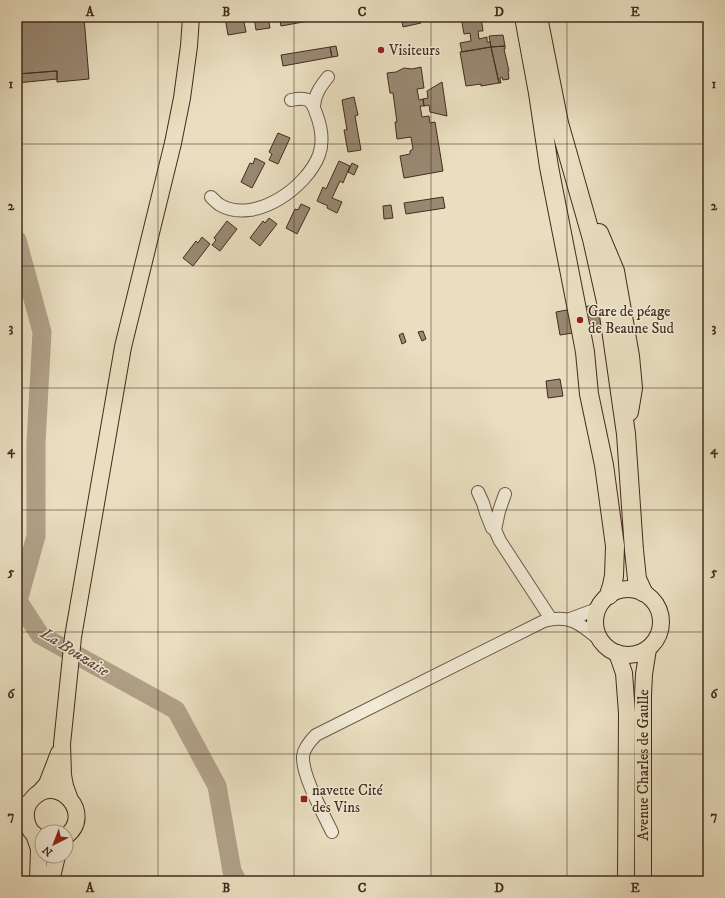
<svg xmlns="http://www.w3.org/2000/svg" width="725" height="898" font-family="'IM FELL DW Pica',serif">
	<style>
		.lines { fill: none; stroke-linecap: round; stroke-linejoin: round }
		.river { stroke: #b1a289; stroke-width: 19 }
		.building { fill: #998973; stroke: #432b1f }
		.minor-casing { stroke: #6c5847; stroke-width: 14 }
		.major-casing { stroke: #432b1f; stroke-width: 18 }
		.highway-casing { stroke: #432b1f; stroke-width: 20 }
		.minor { stroke: #f1ead6; stroke-width: 12 }
		.major { stroke: #e9dfc0; stroke-width: 16 }
		.highway { stroke: #e9dfc0; stroke-width: 18 }
		.grid { fill: none; stroke: #432b1f; stroke-width: 1; stroke-opacity: 0.55 }
		.poi-dot { fill: #8f2418; stroke: #f1ead6; stroke-width: 1.5 }
		.labels { text-anchor: middle; dominant-baseline: central; stroke-width: 3; stroke-linejoin: round; paint-order: stroke }
		.poi-label { font-size: 15px; fill: #432b1f; stroke: #f1ead6; text-anchor: start }
		.street-label { font-size: 15px; fill: #432b1f; stroke: #f1ead6 }
		.water-label { font-size: 16px; font-style: italic; fill: #5e493a; stroke: #f1ead6 }
		.neatline { fill: none; stroke: #432b1f; stroke-width: 1.5 }
		.grid-label { font-size: 13px; text-anchor: middle; font-weight: bold; fill: #432b1f }
	</style>
	<rect width="100%" height="100%" fill="#e9dfc0"/>
	<filter id="stains"><feTurbulence type="fractalNoise" baseFrequency=".005" numOctaves="4"/><feColorMatrix values="0 0 0 0 .2 0 0 0 0 .09 0 0 0 0 .02 0 0 0 .5 -.17"/></filter>
	<radialGradient id="worn" r=".72"><stop offset=".6" stop-color="#630" stop-opacity="0"/><stop offset="1" stop-color="#630" stop-opacity=".3"/></radialGradient>
	<g class="lines">
		<path class="river" d="M17 240 42 332 36 443V536L18 601 40 635 176 710 217 786 232 871 237 881"/>
	</g>
	<path class="building" d="M17 17H84L89 79 57 82V71L17 74Z
		M225 17H243L246 32 228 35Z
		M254 17H268L270 28 256 30Z
		M279 17H324L325 18 281 26Z
		M401 17H420L421 23 403 27Z
		M461 17H481L483 31H478L479 39 487 37V42H490L491 47 462 52 460 43 471 41 470 33 464 34Z
		M503 35 505 46 491 47 489 36Z
		M336 46 338 56 332 57 330 47Z
		M505 46V49H504L509 71H508L509 79 503 80 502 77 500 78 501 83H499L491 47Z
		M330 47 332 57 283 66 281 55Z
		M491 47 499 83 481 86V84L466 86 460 52Z
		M421 67 424 88 417 89 419 100 423 99 424 106H420L422 117 429 116 430 123 435 122 443 171 404 178 400 156 410 154V151L413 149 411 137 397 139 395 122H397L393 93H390L387 73 396 72 404 68 412 69Z
		M57 71V79L17 83V74Z
		M442 82 447 116 430 112 429 105 424 106 423 99 428 98 427 91Z
		M354 97 358 115 355 116 361 150 348 152 344 130H347L342 100Z
		M278 133 290 138 278 164 269 160 272 154 269 152Z
		M255 158 265 163 252 188 241 182 250 163 253 164Z
		M339 161 350 166 343 183 340 181 332 198 342 202 337 213 327 208 328 206 317 201 323 187 326 189Z
		M352 163 358 166 354 175 348 172Z
		M443 197 445 208 406 214 404 203Z
		M301 204 310 208 297 234 286 228 295 209 298 210Z
		M391 205 393 218 384 219 383 206Z
		M269 218 277 224 260 246 250 238 263 221 265 223Z
		M227 221 237 229 220 251 212 245 216 240 214 238Z
		M202 237 210 244 193 266 183 258 196 241 198 243Z
		M600 304 604 328 560 335 556 312Z
		M423 331 426 339 422 341 418 332Z
		M403 333 406 342 402 344 399 335Z
		M560 379 563 396 548 398 546 381Z"/>
	<g class="lines">
		<g class="minor-casing">
			<path id="minor" d="M314 106C315 94 320 87 328 77
				M211 197C214 200 217 203 220 205 255 225 307 187 319 155 324 141 321 126 316 113 311 98 306 97 291 100
				M478 492 483 503 486 513 492 528 495 530 500 541 551 619
				M495 530 499 511 505 494
				M570 619 597 609
				M17 805 30 801
				M332 832C323 813 302 776 303 756 304 748 310 741 316 735L544 621C570 614 581 624 601 641"/>
		</g>
		<g class="major-casing">
			<g id="major">
				<circle cx="628" cy="622" r="33"/>
				<path d="M617 653 624 673 627 713 626 881"/>
				<path d="M39 793 47 784 59 753"/>
				<path d="M69 797 65 786 63 775 62 744 73 637 123 347 173 143 182 98 189 46 191 17"/>
				<path d="M34 834 39 849 38 881"/>
				<path d="M42 839C33 836 27 828 26 818 25 811 28 803 33 798 58 772 95 815 66 836"/>
				<path d="M51 881 57 856"/>
				<path id="s1" d="M643 881V695L644 674 648 649"/>
			</g>
		</g>
		<g class="highway-casing">
			<path id="highway" d="M524 17 538 93 549 167 579 320 585 352 589 394 604 465 615 546 614 576 612 585 609 595
				M538 17 559 123 592 239 609 315 626 434 634 550 637 579 643 592
				M599 233 615 271 630 356 633 388 629 412"/>
		</g>
		<use href="#minor" class="minor"/>
		<use href="#major" class="major"/>
		<use href="#highway" class="highway"/>
	</g>
	<path class="grid" d="M158 17V881M294 17V881M431 17V881M567 17V881M17 144H708M17 266H708M17 388H708M17 510H708M17 632H708M17 754H708"/>
	<g class="poi-dot">
		<circle cx="381" cy="50" r="4"/>
		<circle cx="580" cy="320" r="4"/>
		<rect x="300" y="795" width="8" height="8" rx="2"/>
	</g>
	<g class="labels">
		<g class="poi-label">
			<text x="389" y="50">Visiteurs</text>
			<text x="588" y="311">Gare de péage<tspan x="588" dy="17">de Beaune Sud</tspan></text>
			<text x="312" y="790">navette Cité<tspan x="312" dy="17">des Vins</tspan></text>
		</g>
		<g class="street-label">
			<text stroke="none"><textPath href="#s1" startOffset="116">Avenue Charles de Gaulle</textPath></text>
		</g>
		<g class="water-label">
			<text transform="translate(75 652) rotate(32)">La Bouzaise</text>
		</g>
	</g>
	<rect width="725" height="898" fill="none" stroke="#e9dfc0" stroke-width="44"/>
	<g transform="translate(54 844) rotate(222)"><circle r="19" fill="#f1ead6" stroke="#ab9e8d"/>
	<path d="M0-3L7 15L0 10L-7 15Z" fill="#8f2418"/>
	<text y="-6" font-size="11" font-weight="bold" text-anchor="middle" fill="#432b1f">N</text>
	</g>
	<rect x="22" y="22" width="681" height="854" class="neatline"/>
	<g class="grid-label">
		<text x="90" y="16">A</text>
		<text x="226" y="16">B</text>
		<text x="362" y="16">C</text>
		<text x="499" y="16">D</text>
		<text x="635" y="16">E</text>
		<text x="11" y="88">1</text>
		<text x="714" y="88">1</text>
		<text x="11" y="210">2</text>
		<text x="714" y="210">2</text>
		<text x="11" y="332">3</text>
		<text x="714" y="332">3</text>
		<text x="11" y="454">4</text>
		<text x="714" y="454">4</text>
		<text x="11" y="576">5</text>
		<text x="714" y="576">5</text>
		<text x="11" y="698">6</text>
		<text x="714" y="698">6</text>
		<text x="11" y="820">7</text>
		<text x="714" y="820">7</text>
		<text x="90" y="892">A</text>
		<text x="226" y="892">B</text>
		<text x="362" y="892">C</text>
		<text x="499" y="892">D</text>
		<text x="635" y="892">E</text>
	</g>
	<rect width="100%" height="100%" filter="url(#stains)"/>
	<rect width="100%" height="100%" fill="url(#worn)"/>
</svg>
